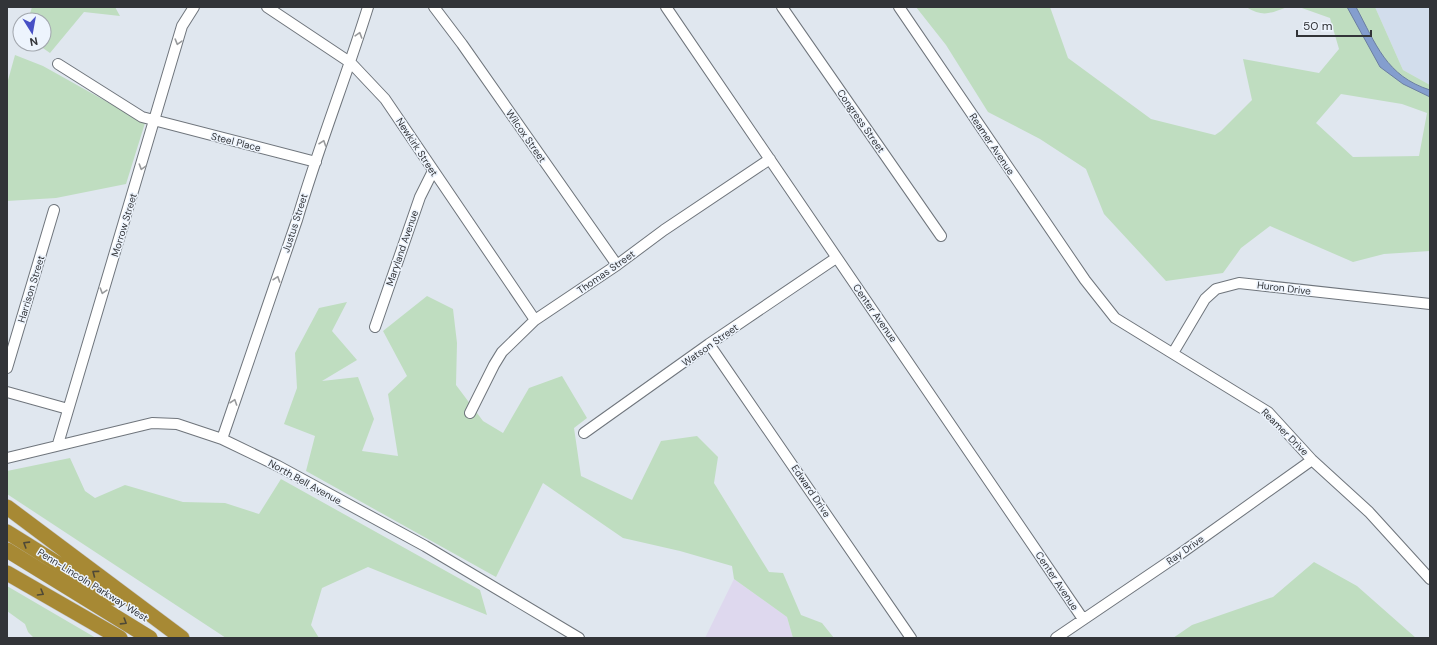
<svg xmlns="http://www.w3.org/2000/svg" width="1437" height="645" font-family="'DM Sans',sans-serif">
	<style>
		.commercial { fill: #ded8ee }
		.built { fill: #d2ddec }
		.green { fill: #bfddc0; fill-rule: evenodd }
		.water { fill: #849ece; stroke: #6b7ea1 }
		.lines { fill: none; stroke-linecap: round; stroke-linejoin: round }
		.minor-casing { stroke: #6f757c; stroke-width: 12 }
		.highway-casing { stroke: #c6c6c7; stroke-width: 16 }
		.minor { stroke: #fff; stroke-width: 10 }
		.highway { stroke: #a78934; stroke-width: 15 }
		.oneway { stroke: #989a9c }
		.oneway2 { stroke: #4f4937 }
		.labels { text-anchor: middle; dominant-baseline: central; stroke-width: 3; stroke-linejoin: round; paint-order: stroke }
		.street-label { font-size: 10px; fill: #323438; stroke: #edf4fd }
	</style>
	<rect width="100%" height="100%" fill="#e0e7ef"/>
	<path class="commercial" d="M734 579 787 617 793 638H705Z"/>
	<path class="built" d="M1375 7H1430V85L1403 70Z"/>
	<path class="green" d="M32 7H115L120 16 84 12 50 53 37 44H44V20H28Z
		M916 7H1050L1068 58 1151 119 1215 135 1221 131 1252 100 1243 59 1319 73 1339 49 1330 18 1299 7H1375L1403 70 1430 85V251L1384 254 1353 262 1270 226 1241 248 1223 273 1166 281 1104 214 1086 169 1040 139 988 112 946 45ZM1341 94 1402 104 1427 113 1419 156 1353 157 1316 123Z
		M1246 7H1287C1269 14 1263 17 1246 7Z
		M15 55 43 66 145 123 126 184 56 198 7 201V84Z
		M427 296 453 309 457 343 456 385 483 421 503 433 529 388 562 376 587 418 574 428 581 476 632 500 661 441 697 436 718 457 714 483 769 572 783 573 801 615 822 623 834 638H793L787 617 734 579 732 566 680 551 623 538 543 483 496 577 306 471 315 436 284 424 297 388 295 353 319 308 347 302 332 331 357 360 322 381 358 377 374 419 362 451 398 456 388 394 407 376 383 331Z
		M70 458 85 491 95 498 125 485 183 502 225 503 259 514 281 479 480 590 487 615 368 567 322 588 311 625 319 638H226L7 494V471Z
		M1314 562 1357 586 1416 638H1173L1192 625 1273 597Z
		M7 586 96 638H34L28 632 25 624 7 611Z"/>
	<path class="water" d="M1347 7H1356C1376 44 1386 76 1430 90V97L1403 84 1380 67Z"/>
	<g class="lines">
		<g class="minor-casing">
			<path id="minor" d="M267 7 351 63 385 99 535 320
				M434 7 462 44 617 265
				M666 7 1083 619
				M782 7 941 236
				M899 7 1085 280 1115 318 1268 412 1312 460 1369 512 1430 579
				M58 64 142 117 316 162
				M375 327 420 197 433 171
				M709 344 911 638
				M1173 353 1205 299 1216 289 1239 283 1430 304
				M7 368 54 210
				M7 392 68 409
				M470 413 494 365 502 352 535 320 617 265 664 230 770 159
				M584 433 709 344 836 258
				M222 439 297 220C318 148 346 78 368 7
				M58 444 182 26 194 7
				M7 458 152 423 177 424 222 439 278 466 425 546 579 638
				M1056 638 1180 554 1312 460"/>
		</g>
		<g class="highway-casing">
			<path id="highway" d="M7 507 182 638
				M7 532 113 598
				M7 550 150 638
				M7 573 120 638"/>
		</g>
		<use href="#minor" class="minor"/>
		<use href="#highway" class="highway"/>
	</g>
	<defs><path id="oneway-chevron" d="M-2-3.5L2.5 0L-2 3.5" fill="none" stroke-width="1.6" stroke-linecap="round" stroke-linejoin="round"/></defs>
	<g class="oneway">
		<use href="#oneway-chevron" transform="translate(359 35) rotate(-73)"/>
		<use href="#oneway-chevron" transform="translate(178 42) rotate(106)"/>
		<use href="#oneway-chevron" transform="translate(323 143) rotate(-71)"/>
		<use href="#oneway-chevron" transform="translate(142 167) rotate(107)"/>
		<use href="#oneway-chevron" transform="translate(277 279) rotate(-71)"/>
		<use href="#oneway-chevron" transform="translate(103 291) rotate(107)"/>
		<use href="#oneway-chevron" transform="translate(234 402) rotate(-71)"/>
	</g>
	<g class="oneway2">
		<use href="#oneway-chevron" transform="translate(26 544) rotate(-148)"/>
		<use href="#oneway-chevron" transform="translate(95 573) rotate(-143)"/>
		<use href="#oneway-chevron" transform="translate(41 593) rotate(30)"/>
		<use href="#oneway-chevron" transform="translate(124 622) rotate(32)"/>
	</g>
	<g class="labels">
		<g class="street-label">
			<text transform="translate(861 121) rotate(55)">Congress Street</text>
			<text transform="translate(526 136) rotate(55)">Wilcox Street</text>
			<text transform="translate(236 142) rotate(14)">Steel Place</text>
			<text transform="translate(992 144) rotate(56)">Reamer Avenue</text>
			<text transform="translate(417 147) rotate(57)">Newkirk Street</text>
			<text transform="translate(295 223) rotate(-72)">Justus Street</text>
			<text transform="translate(124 225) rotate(-73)">Morrow Street</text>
			<text transform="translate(402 248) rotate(-71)">Maryland Avenue</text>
			<text transform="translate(606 272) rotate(-35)">Thomas Street</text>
			<text transform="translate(1284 288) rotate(7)">Huron Drive</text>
			<text transform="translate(31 289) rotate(-73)">Harrison Street</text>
			<text transform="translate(875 313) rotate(55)">Center Avenue</text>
			<text transform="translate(710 345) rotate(-35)">Watson Street</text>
			<text transform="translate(1285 432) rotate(45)">Reamer Drive</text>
			<text transform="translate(305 482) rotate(29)">North Bell Avenue</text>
			<text transform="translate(811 491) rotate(56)">Edward Drive</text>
			<text transform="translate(1185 550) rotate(-35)">Ray Drive</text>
			<text transform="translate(1057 581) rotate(56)">Center Avenue</text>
			<text transform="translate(93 585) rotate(32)">Penn-Lincoln Parkway West</text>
		</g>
	</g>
	<rect width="1437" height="645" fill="none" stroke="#323438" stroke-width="16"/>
	<g transform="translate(32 32) rotate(169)"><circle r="19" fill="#edf4fd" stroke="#a2a7ae"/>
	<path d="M0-3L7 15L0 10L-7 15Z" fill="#4750c5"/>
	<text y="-6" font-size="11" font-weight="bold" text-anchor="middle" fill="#323438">N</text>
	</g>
	<path d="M1297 30v6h74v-6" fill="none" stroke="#323438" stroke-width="2"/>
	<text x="1303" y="30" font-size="12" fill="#323438" stroke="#edf4fd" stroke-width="3" paint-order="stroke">50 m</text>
</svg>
